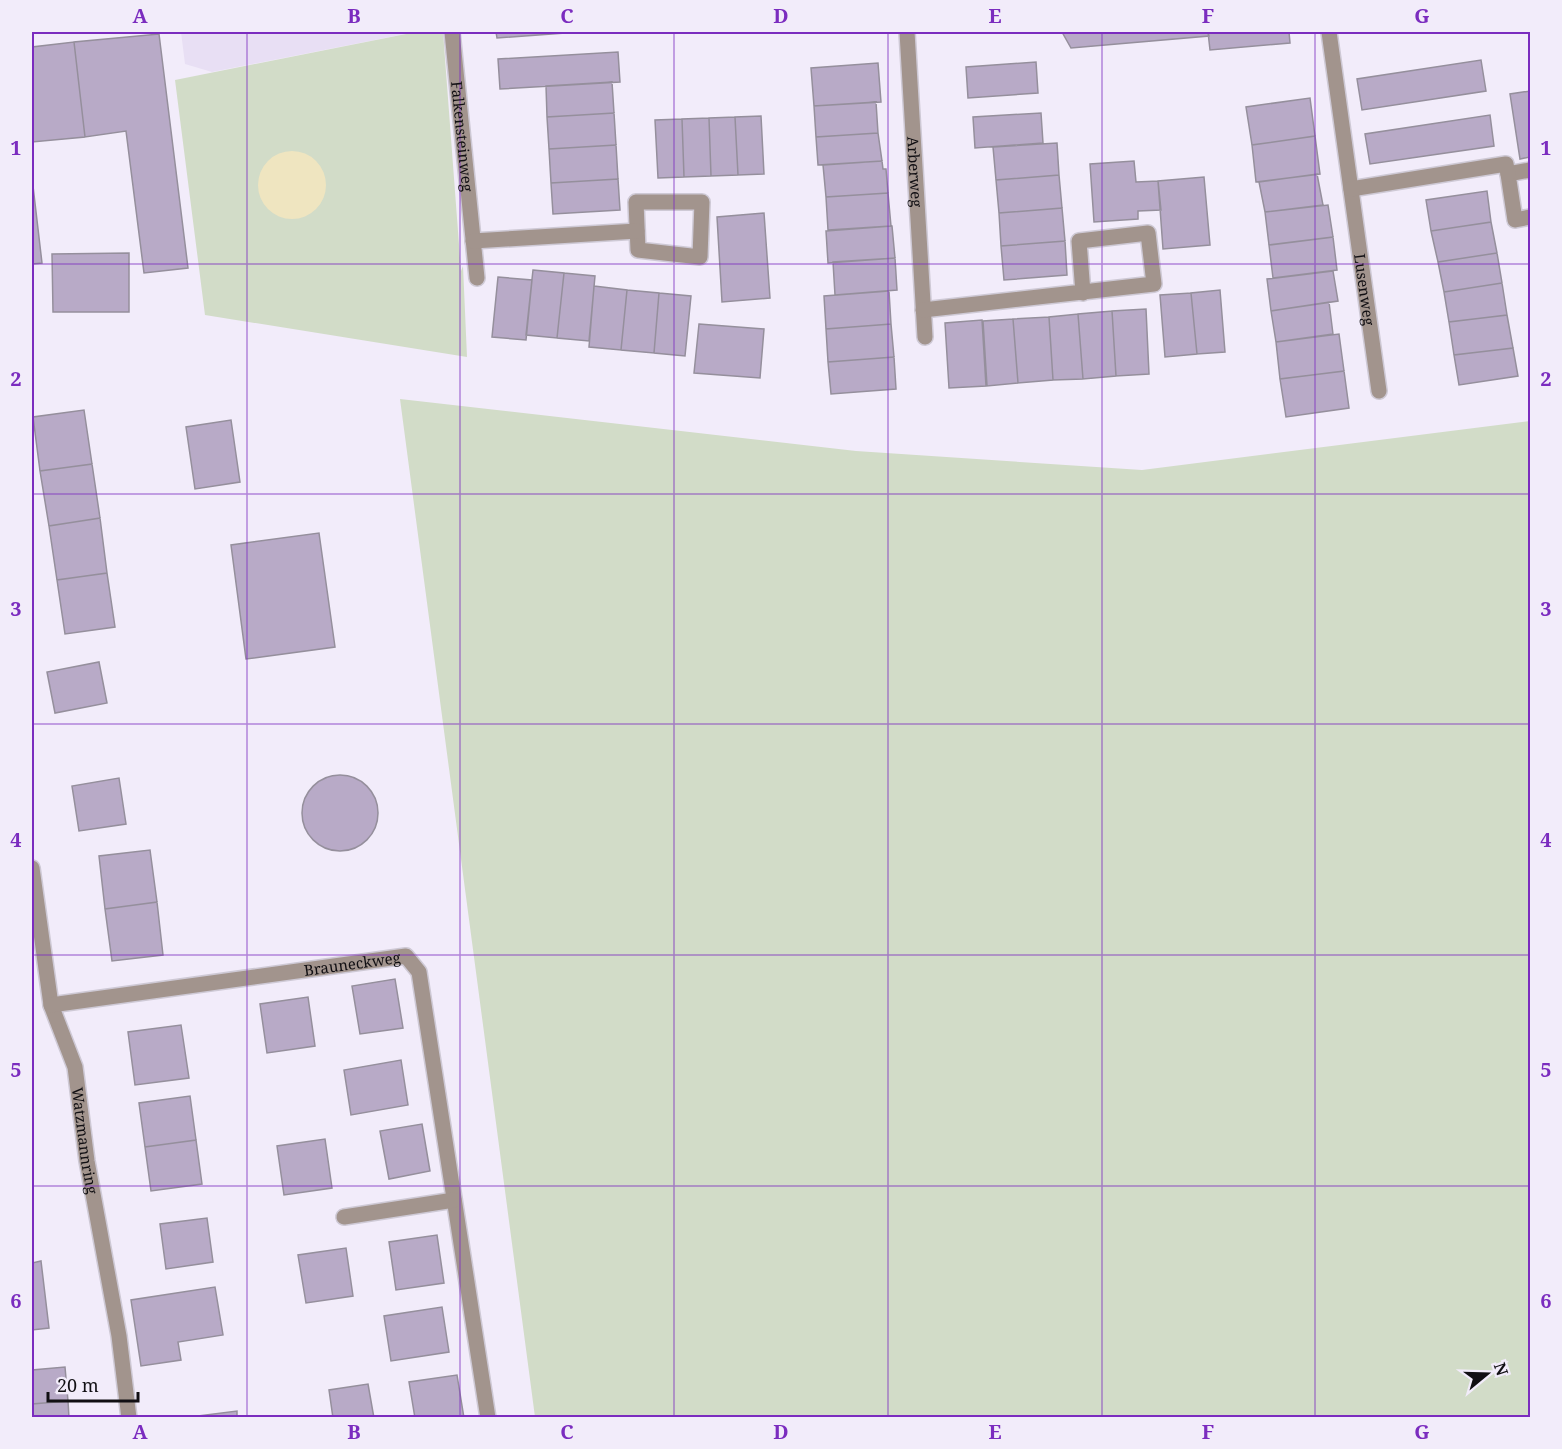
<svg xmlns="http://www.w3.org/2000/svg" width="1562" height="1449" font-family="'Noto Serif',serif">
	<style>
		.built { fill: #e8dff4 }
		.green { fill: #d2dcc8 }
		.sand { fill: #efe5c0 }
		.building { fill: #b8aac7; stroke: #958f9c; stroke-width: 1.5 }
		.lines { fill: none; stroke-linecap: round; stroke-linejoin: round }
		.minor-casing { stroke: #cec9d5; stroke-width: 18 }
		.minor { stroke: #a2948d; stroke-width: 15 }
		.grid { fill: none; stroke: #7b2cbf; stroke-width: 1.5; stroke-opacity: 0.55 }
		.labels { text-anchor: middle; dominant-baseline: central; stroke-width: 5; stroke-linejoin: round; paint-order: stroke }
		.street-label { font-size: 15px; fill: #110f13; stroke: #f2ecfa }
		.neatline { fill: none; stroke: #7b2cbf; stroke-width: 2 }
		.grid-label { font-size: 20px; text-anchor: middle; font-weight: bold; fill: #7b2cbf }
	</style>
	<rect width="100%" height="100%" fill="#f2ecfa"/>
	<path class="built" d="M181 32H409L410 33 212 72 185 64Z"/>
	<path class="green" d="M416 32H443L461 271 463 266 467 357 205 315 175 80Z
		M400 399 856 451 1142 470 1530 421V1417H535Z"/>
	<path class="sand" d="M258 185a34 34 0 1 1 68 0a34 34 0 1 1-68 0Z"/>
	<path class="building" d="M496 32H579L497 38Z
		M1062 32H1208L1209 36 1071 48Z
		M1208 32H1289L1290 43 1210 50Z
		M159 34 188 268 144 273 126 131 85 137 74 42Z
		M74 42 85 137 32 142V47Z
		M618 52 620 82 500 89 498 59Z
		M1481 60 1486 91 1362 110 1357 79Z
		M1036 62 1038 93 968 98 966 67Z
		M878 63 881 102 814 106 811 68Z
		M612 82 614 113 547 117 546 86Z
		M1530 91V157L1520 159 1510 94Z
		M1310 98 1315 136 1252 145 1246 107Z
		M876 102 878 133 816 137 814 106Z
		M614 113 616 145 549 149 547 117Z
		M1041 113 1043 143 975 148 973 117Z
		M1490 115 1494 146 1370 164 1365 134Z
		M761 116 764 174 738 175 735 117Z
		M735 117 738 175 711 176 709 118Z
		M709 118 711 176 684 177 682 119Z
		M682 119 684 177 658 178 655 120Z
		M878 133 882 161 818 165 816 137Z
		M1315 136 1320 174 1256 182 1252 145Z
		M1057 143 1059 175 996 180 993 147Z
		M616 145 618 179 551 183 549 149Z
		M882 161 883 169H886L888 193 826 197 823 165Z
		M1134 161 1136 182 1158 181 1161 210 1138 211V219L1094 222 1090 164Z
		M1317 174 1323 205 1265 212 1259 182Z
		M1059 175 1062 208 999 213 996 180Z
		M1204 177 1210 245 1163 249 1158 181Z
		M618 179 620 210 553 214 551 183Z
		M33 186 42 263 32 264V187Z
		M1487 191 1491 222 1431 231 1426 200Z
		M888 193 891 226 828 230 826 197Z
		M1328 205 1333 237 1269 245 1265 212Z
		M1062 208 1065 241 1001 246 999 213Z
		M764 213 770 298 722 302 717 217Z
		M1491 222 1497 253 1438 262 1431 231Z
		M892 226 895 258 828 263 826 231Z
		M1333 237 1337 270 1273 278 1269 245Z
		M1065 241 1067 275 1004 280 1001 246Z
		M129 253V312H53L52 254Z
		M1497 253 1502 283 1444 292 1438 262Z
		M895 258 897 290 835 295 833 262Z
		M533 270 564 273 557 338 526 335Z
		M1333 271 1338 301 1271 311 1267 279Z
		M564 273 595 276 589 341 557 338Z
		M498 277 532 280 526 340 492 337Z
		M1502 283 1507 315 1449 322 1444 292Z
		M594 286 627 290 621 350 589 347Z
		M627 290 659 293 654 353 621 350Z
		M1220 290 1225 352 1197 354 1191 293Z
		M889 291 891 324 826 329 824 296Z
		M659 293 691 296 685 356 654 353Z
		M1191 293 1197 354 1165 357 1160 295Z
		M1329 302 1333 334 1276 342 1271 311Z
		M1146 309 1149 374 1116 376 1112 311Z
		M1112 311 1116 376 1083 379 1078 314Z
		M1078 314 1083 379 1053 380 1049 317Z
		M1507 315 1513 348 1454 355 1449 322Z
		M1049 317 1053 380 1018 383 1013 319Z
		M1013 319 1018 383 987 386 983 321Z
		M982 320 986 386 949 388 945 323Z
		M699 324 764 329 760 378 694 373Z
		M891 324 894 357 828 362 826 329Z
		M1339 334 1344 371 1280 379 1276 342Z
		M1513 348 1518 376 1459 385 1454 355Z
		M894 357 896 389 831 394 828 362Z
		M1344 371 1349 408 1286 417 1280 379Z
		M84 410 92 464 40 471 33 417Z
		M231 420 240 482 195 489 186 427Z
		M92 464 100 518 49 526 40 471Z
		M100 518 107 573 57 580 49 526Z
		M319 533 335 647 246 659 231 545Z
		M107 573 115 627 65 634 57 580Z
		M99 662 107 703 55 713 47 672Z
		M302 813a38 38 0 1 1 76 0a38 38 0 1 1-76 0Z
		M119 778 126 824 79 831 72 786Z
		M150 850 157 902 105 909 99 856Z
		M157 902 163 955 112 961 105 909Z
		M395 979 403 1028 360 1034 352 986Z
		M308 997 315 1046 267 1053 260 1004Z
		M181 1025 189 1078 135 1085 128 1032Z
		M401 1060 408 1105 351 1115 344 1070Z
		M190 1096 196 1140 145 1147 139 1103Z
		M422 1124 430 1171 389 1179 380 1131Z
		M325 1139 332 1188 284 1195 277 1146Z
		M196 1140 202 1184 151 1191 145 1147Z
		M207 1218 213 1262 166 1269 160 1224Z
		M437 1235 444 1283 396 1290 389 1242Z
		M346 1248 353 1296 306 1303 298 1255Z
		M41 1261 49 1328 32 1330V1263Z
		M215 1287 223 1335 178 1342 181 1360 141 1366 131 1300Z
		M442 1307 449 1352 391 1361 384 1316Z
		M65 1367 68 1401 32 1404V1370Z
		M457 1375 464 1418H415L409 1382Z
		M368 1384 374 1418H333L329 1390Z
		M68 1401 69 1418H32V1404Z
		M237 1411V1418H182Z"/>
	<g class="lines">
		<g class="minor-casing">
			<g id="minor">
				<path id="s1" d="M452 32 477 278"/>
				<path id="s2" d="M907 32 925 337"/>
				<path id="s3" d="M1329 32 1379 391"/>
				<path d="M1530 170 1508 174 1515 220 1530 217"/>
				<path d="M1351 189 1506 164 1508 174"/>
				<path d="M636 202H702L700 257 638 250Z"/>
				<path d="M473 241 637 231"/>
				<path d="M923 310 1154 284 1148 233 1079 241 1083 293"/>
				<path id="s4" d="M32 868 51 1005 75 1067 87 1161 119 1336 129 1418"/>
				<path id="s5" d="M51 1005 406 956 419 972 488 1418"/>
				<path d="M344 1217 454 1200"/>
			</g>
		</g>
		<use href="#minor" class="minor"/>
	</g>
	<path class="grid" d="M247 32V1418M460 32V1418M674 32V1418M888 32V1418M1102 32V1418M1315 32V1418M32 264H1530M32 494H1530M32 724H1530M32 955H1530M32 1186H1530"/>
	<g class="labels">
		<g class="street-label">
			<text stroke="none"><textPath href="#s1" startOffset="105">Falkensteinweg</textPath></text>
			<text stroke="none"><textPath href="#s2" startOffset="140">Arberweg</textPath></text>
			<text stroke="none"><textPath href="#s3" startOffset="260">Lusenweg</textPath></text>
			<text stroke="none"><textPath href="#s5" startOffset="304">Brauneckweg</textPath></text>
			<text stroke="none"><textPath href="#s4" startOffset="279">Watzmannring</textPath></text>
		</g>
	</g>
	<rect width="1562" height="1449" fill="none" stroke="#f2ecfa" stroke-width="66"/>
	<g transform="translate(1487 1374) rotate(71)" stroke="#f2ecfa" stroke-width="4.5" paint-order="stroke">
	<path d="M0-4.5L10 22L0 15L-10 22Z" fill="#110f13"/>
	<text y="-9" font-size="16" font-weight="bold" text-anchor="middle" fill="#110f13">N</text>
	</g>
	<path d="M48 1392v9h90v-9" fill="none" stroke="#110f13" stroke-width="3"/>
	<text x="57" y="1392" font-size="18" fill="#110f13" stroke="#f2ecfa" stroke-width="4.5" paint-order="stroke">20 m</text>
	<rect x="33" y="33" width="1496" height="1383" class="neatline"/>
	<g class="grid-label">
		<text x="140" y="23">A</text>
		<text x="354" y="23">B</text>
		<text x="567" y="23">C</text>
		<text x="781" y="23">D</text>
		<text x="995" y="23">E</text>
		<text x="1208" y="23">F</text>
		<text x="1422" y="23">G</text>
		<text x="16" y="155">1</text>
		<text x="1546" y="155">1</text>
		<text x="16" y="386">2</text>
		<text x="1546" y="386">2</text>
		<text x="16" y="616">3</text>
		<text x="1546" y="616">3</text>
		<text x="16" y="847">4</text>
		<text x="1546" y="847">4</text>
		<text x="16" y="1077">5</text>
		<text x="1546" y="1077">5</text>
		<text x="16" y="1308">6</text>
		<text x="1546" y="1308">6</text>
		<text x="140" y="1439">A</text>
		<text x="354" y="1439">B</text>
		<text x="567" y="1439">C</text>
		<text x="781" y="1439">D</text>
		<text x="995" y="1439">E</text>
		<text x="1208" y="1439">F</text>
		<text x="1422" y="1439">G</text>
	</g>
</svg>
